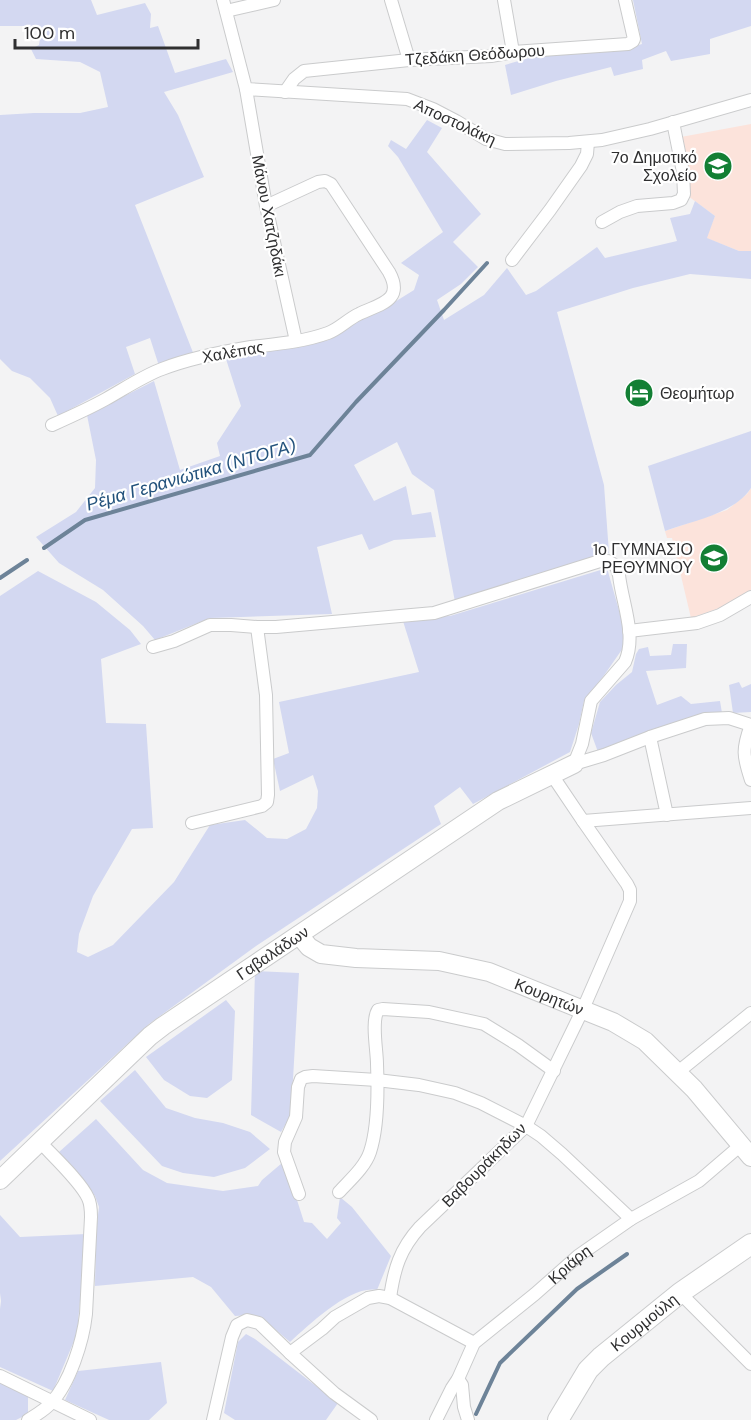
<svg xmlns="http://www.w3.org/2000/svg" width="751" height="1420" font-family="'DM Sans',sans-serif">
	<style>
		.education { fill: #fce3db }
		.green { fill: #d3d8f1 }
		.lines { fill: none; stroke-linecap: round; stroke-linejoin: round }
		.stream { stroke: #6d8398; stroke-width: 4 }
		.street-casing { stroke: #cacbcc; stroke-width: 14 }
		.secondary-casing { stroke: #cacbcc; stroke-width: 20 }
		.primary-casing { stroke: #cacbcc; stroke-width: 22 }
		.street { stroke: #fff; stroke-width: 12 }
		.secondary { stroke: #fff; stroke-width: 18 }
		.primary { stroke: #fff; stroke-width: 20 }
		.labels { text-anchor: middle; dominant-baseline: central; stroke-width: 4.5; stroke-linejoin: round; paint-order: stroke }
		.street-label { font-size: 16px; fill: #2f2f30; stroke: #fff }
		.poi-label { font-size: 16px; fill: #2f2f30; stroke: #fff; text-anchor: end }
		.water-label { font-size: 18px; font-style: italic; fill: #23527c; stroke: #fff }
	</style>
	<rect width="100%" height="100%" fill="#f3f3f4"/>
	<path class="education" d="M751 124V251H739L706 238 715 216 688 196 681 137Z
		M751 488V591L725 606 691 618 672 538H667L665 531 727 510 747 494Z"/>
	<path class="green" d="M0 0H91L97 15 145 3 151 14 150 28 158 26 175 73 226 59 233 72 164 92 178 115 204 177 135 205 194 355 159 366 150 338 126 347 135 374 58 416 50 398 30 378 12 371 0 359V115L34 113H80L108 107 100 72 80 62 36 59 31 49 39 45 41 32 28 26H0Z
		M633 0H751V26L710 39V54L671 61 666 51 642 60 643 69 614 76 611 67 556 81 511 95 505 65 539 55 622 50 642 44Z
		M427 120 442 128 427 152 481 214 453 242 478 267 461 284 437 300 444 320 484 295 507 268 526 295 536 291 597 247 605 258 677 241 670 218 690 214 695 201 715 216 707 238 739 251H751V279L690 274 633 288 557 312 604 485 609 553 455 602 434 490 412 474 397 442 354 465 374 501 406 486 412 515 431 512 436 537 394 540 369 550 362 534 317 547 332 614 210 618 155 640 143 626 103 590 59 563 36 537 76 512 95 488 96 460 87 415 154 381 180 470 220 456 217 443 241 406 226 359 329 340 356 322 385 308 414 290 419 275 401 263 443 232 398 157 388 146 391 140 406 149Z
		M751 431V488C734 514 692 521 665 531L648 466Z
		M607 568 624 628 623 648 605 674 584 701 579 724 570 752 473 804 460 787 434 806 441 824 256 946 149 1024 0 1161V596L38 571 96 602 130 630 141 644 101 659 106 723 146 724 153 828 132 829 93 896 79 934 77 952 88 957 113 945 174 882 210 825 245 820 267 838 287 839 306 829 317 808 318 791 313 775 280 791 273 759 289 753 279 702 419 672 402 618 450 616Z
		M673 644H687L686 668 646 671 657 705 681 696 691 704 720 701 722 713 696 715 598 752 591 733 600 702 616 685 632 672 636 654 639 649 648 647 650 656 671 655Z
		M739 682 742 688 751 684V712L733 713 729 685Z
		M255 971 299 973 291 1115 281 1132 251 1115Z
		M226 1000 235 1011 232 1080 207 1098 190 1096 164 1080 146 1057Z
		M135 1070 166 1108 195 1118 223 1123 250 1132 270 1149 245 1168 214 1177 183 1173 162 1166 100 1101Z
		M96 1119 143 1170 167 1183 223 1191 258 1186 262 1180 282 1163 297 1200 304 1222 312 1223 327 1239 341 1223 337 1218 340 1197 352 1207 391 1256 377 1290C350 1285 309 1325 290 1342L262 1318 250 1315 235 1316 211 1287 193 1277 95 1286 96 1231 99 1207 95 1196 59 1152Z
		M0 1215 20 1237 86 1234 77 1334 53 1391 0 1367V1309L1 1301 0 1293Z
		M246 1334 255 1339 338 1403 326 1420H235L224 1413 238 1342Z
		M161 1362 167 1403 149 1420H109L65 1400 78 1371Z
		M0 1382 28 1396V1414L16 1420H0Z"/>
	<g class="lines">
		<path class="stream" d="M44 548 85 520 310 455 356 402 444 310 487 263
			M0 578 27 560
			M476 1414 500 1363 577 1289 627 1254"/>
		<g class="street-casing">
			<g id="street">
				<path d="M223 0 246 89 407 99 433 109 456 121 486 139 505 144 569 143 602 140 650 129 751 100"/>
				<path d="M391 0 409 60"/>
				<path d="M504 0 513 52"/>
				<path d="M226 11 274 0"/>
				<path d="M246 89 266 206 296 341"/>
				<path d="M285 92 294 79 304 71 409 60 491 56 513 52 628 44 633 41 634 39 625 0"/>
				<path d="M602 222 620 212 637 206 673 203 681 200 684 194 683 172 673 122"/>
				<path d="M512 260 550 210 581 166 587 154 588 142"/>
				<path d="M52 425C70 417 88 409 106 399 124 389 143 376 162 369 190 358 221 352 251 347 277 344 303 342 328 333 339 329 348 319 359 314 379 304 405 301 389 272L331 184 325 181 318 182 266 206"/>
				<path d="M629 631 697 623 720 615 751 597"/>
				<path d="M153 647 174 641 210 625H231L257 627H276L434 613 600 561H608L616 566 619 575C622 603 637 635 625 662L591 701 582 744 574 764 604 755 650 737 705 719 729 718 751 725"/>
				<path d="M751 725C742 749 743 756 751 780"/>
				<path d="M650 737 667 815"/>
				<path d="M583 821 751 808"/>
				<path d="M192 823 262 806 267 802 268 795 266 695 257 627"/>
				<path d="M678 1072 751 1013"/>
				<path d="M339 1192C350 1180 365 1167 370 1152 378 1128 378 1089 377 1064 377 1050 371 1021 378 1010L383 1009 429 1012 484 1024 518 1045 554 1071"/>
				<path d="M299 1194 284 1152 285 1142 296 1117 298 1087 301 1079 305 1077 313 1076 377 1080 419 1085 455 1093 481 1103 526 1126 541 1136 562 1154 631 1219"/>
				<path d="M680 1293 751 1364"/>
				<path d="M390 1298C394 1269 400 1249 420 1227L526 1126 583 1009 630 901V890L627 884 583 821 552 775"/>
				<path d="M290 1353 334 1393 371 1420"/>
				<path d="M0 1376 90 1420"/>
				<path d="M458 1379 462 1385 464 1407 468 1420"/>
				<path d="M28 1420C36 1415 45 1410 51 1403 70 1383 83 1341 86 1314L91 1217C91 1211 91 1204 88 1198 81 1182 53 1156 40 1142"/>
				<path d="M213 1420 232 1337 237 1325 247 1320 259 1323 290 1353 322 1329 335 1317 368 1298 379 1296 390 1298 474 1343"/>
				<path id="s1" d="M436 1420 452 1388 458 1379 474 1343 535 1294 578 1256 631 1219 699 1181 741 1145"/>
			</g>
		</g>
		<g class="secondary-casing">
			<g id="secondary">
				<path id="s2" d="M299 935 309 947 321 954 356 958 439 961 489 972 613 1022 645 1041 694 1089 751 1157"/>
				<path id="s3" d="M0 1180 150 1036 163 1026 498 801 574 764"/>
			</g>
		</g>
		<g class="primary-casing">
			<g id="primary">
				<path id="s4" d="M558 1420 588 1370 601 1357 680 1293 751 1244"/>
			</g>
		</g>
		<use href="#street" class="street"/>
		<use href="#secondary" class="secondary"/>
		<use href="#primary" class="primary"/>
	</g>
	<defs>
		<g id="school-disc" transform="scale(1.5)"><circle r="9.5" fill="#137f34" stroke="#fff"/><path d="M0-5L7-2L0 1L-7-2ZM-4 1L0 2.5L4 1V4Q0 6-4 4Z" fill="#fff"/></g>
		<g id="hotel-disc" transform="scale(1.5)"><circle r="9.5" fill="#137f34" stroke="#fff"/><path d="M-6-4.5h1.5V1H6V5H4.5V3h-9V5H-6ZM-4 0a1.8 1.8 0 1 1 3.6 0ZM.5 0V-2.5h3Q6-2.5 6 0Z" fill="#fff"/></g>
	</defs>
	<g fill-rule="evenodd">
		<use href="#school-disc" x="718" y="166"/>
		<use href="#hotel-disc" x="639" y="393"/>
		<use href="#school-disc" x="714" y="558"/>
	</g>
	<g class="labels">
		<g class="street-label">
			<text transform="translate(475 55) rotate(-4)">Τζεδάκη Θεόδωρου</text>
			<text transform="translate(455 122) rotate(25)">Αποστολάκη</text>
			<text transform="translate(269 216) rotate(79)">Μάνου Χατζηδάκι</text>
			<text transform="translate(233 352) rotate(-10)">Χαλέπας</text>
			<text stroke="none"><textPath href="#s3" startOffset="356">Γαβαλάδων</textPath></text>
			<text stroke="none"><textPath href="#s2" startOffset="264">Κουρητών</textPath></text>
			<text transform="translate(484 1165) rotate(-45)">Βαβουράκηδων</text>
			<text stroke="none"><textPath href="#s1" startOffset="210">Κριάρη</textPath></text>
			<text stroke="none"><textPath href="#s4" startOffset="132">Κουρμούλη</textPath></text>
		</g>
		<g class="poi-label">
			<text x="697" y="157">7ο Δημοτικό<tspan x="697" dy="18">Σχολείο</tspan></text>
			<text x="660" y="393" text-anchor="start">Θεομήτωρ</text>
			<text x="693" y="549">1ο ΓΥΜΝΑΣΙΟ<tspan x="693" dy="18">ΡΕΘΥΜΝΟΥ</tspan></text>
		</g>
		<g class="water-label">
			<text transform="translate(191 475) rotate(-16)">Ρέμα Γερανιώτικα (ΝΤΟΓΑ)</text>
		</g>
	</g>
	<path d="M15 39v9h183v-9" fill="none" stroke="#2f2f30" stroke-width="3"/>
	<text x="24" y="39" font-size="18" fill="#2f2f30" stroke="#ffffff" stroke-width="4.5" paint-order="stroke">100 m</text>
</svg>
